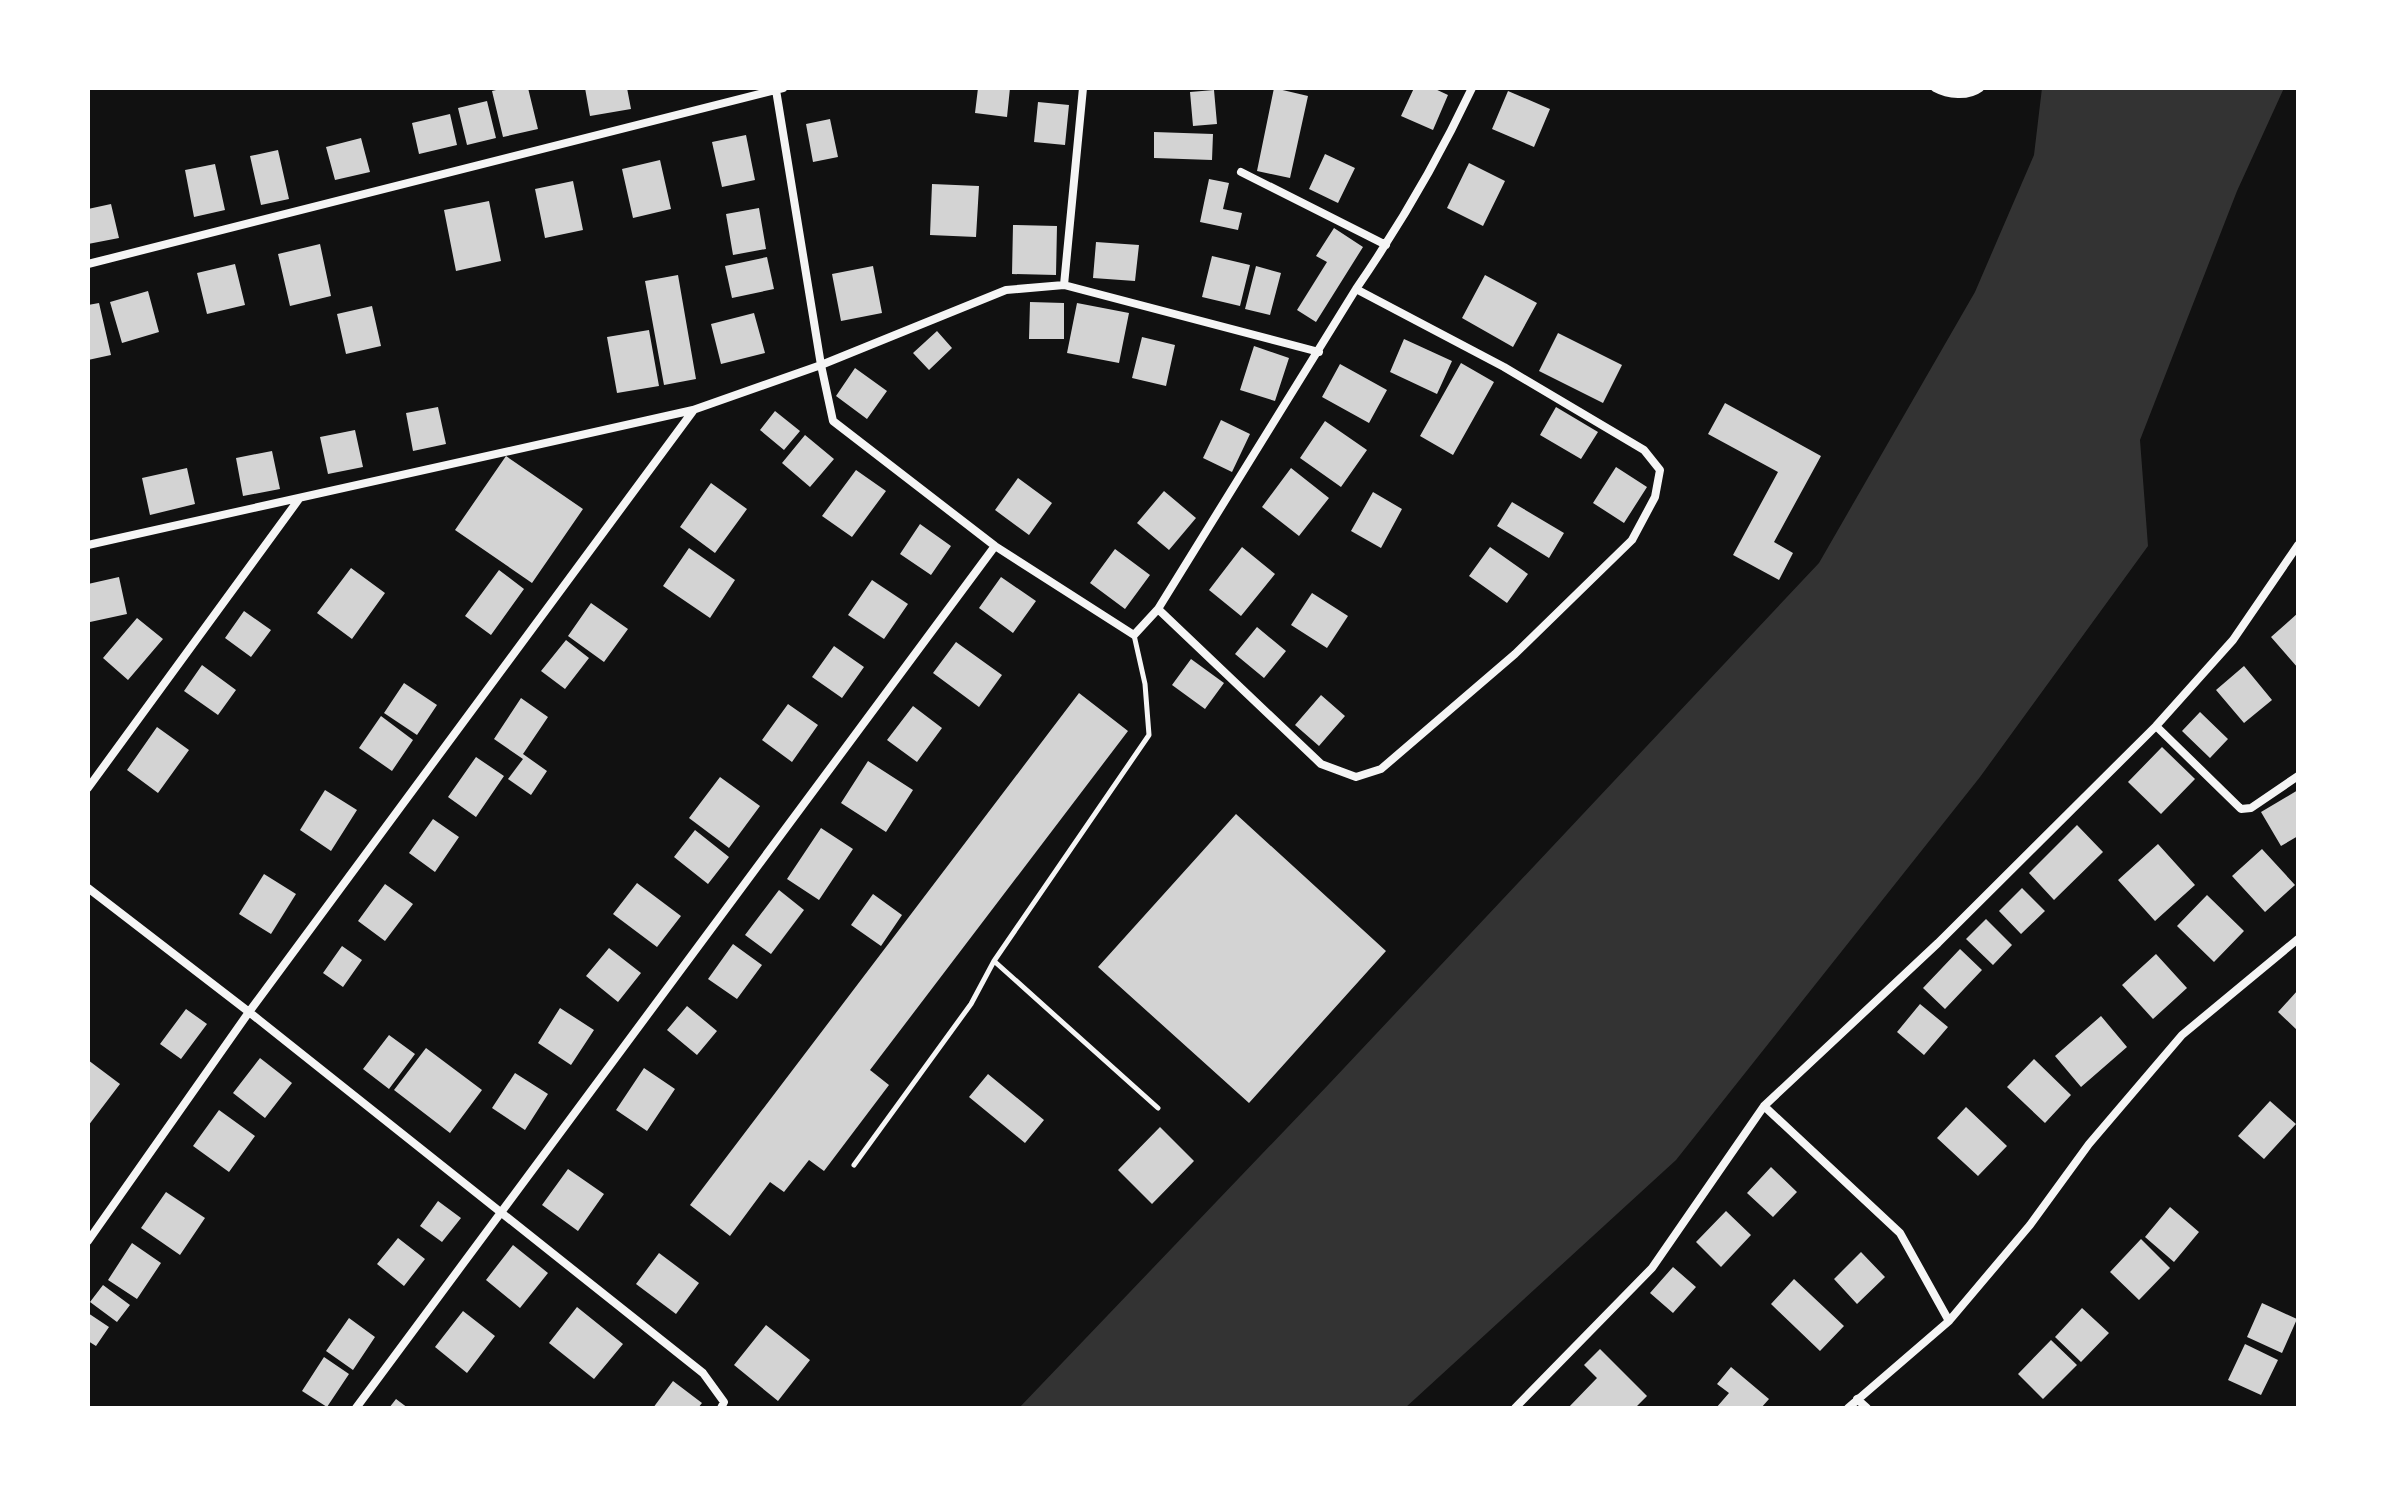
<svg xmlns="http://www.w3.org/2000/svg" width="2386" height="1496" font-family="Helvetica,sans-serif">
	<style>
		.water { fill: #333 }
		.building { fill: #d3d3d3 }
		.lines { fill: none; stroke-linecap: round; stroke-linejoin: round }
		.service { stroke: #f5f5f5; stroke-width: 5 }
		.minor { stroke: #f5f5f5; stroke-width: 8 }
	</style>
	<rect width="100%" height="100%" fill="#111"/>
	<path class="water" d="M2042 88H2284L2237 191 2140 440 2148 546 1980 777 1676 1160 1405 1408H1019L1329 1084 1819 563 1975 292 2034 155Z"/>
	<path class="building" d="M504 88H528L538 129 503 137 492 91Z
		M585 88H627L631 109 590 116Z
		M978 88H1010L1007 117 975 113Z
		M1274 88 1308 96 1290 178 1257 171Z
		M1414 88H1433L1448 95 1433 130 1401 116Z
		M1214 90 1217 124 1193 126 1190 92Z
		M1508 91 1550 109 1534 147 1492 129Z
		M487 101 496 138 467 145 458 108Z
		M1038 102 1069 105 1065 145 1034 142Z
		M450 114 457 145 419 154 412 123Z
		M830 119 838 157 813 162 806 124Z
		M1154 132 1213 134 1212 160 1154 158Z
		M746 135 755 180 722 187 712 142Z
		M361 138 370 172 335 180 326 147Z
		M278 150 289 199 261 205 250 156Z
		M1325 154 1355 168 1338 203 1309 189Z
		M660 160 671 209 633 218 622 169Z
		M1469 163 1505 181 1483 226 1447 208Z
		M215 164 225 210 194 217 185 170Z
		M1209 179 1229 183 1223 209 1242 213 1238 230 1200 222Z
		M573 181 583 230 545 238 535 189Z
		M932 184 979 186 976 237 930 235Z
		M489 201 501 261 456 271 444 210Z
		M111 204 119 238 88 244V209Z
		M759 208 766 249 733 255 726 214Z
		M1013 225 1057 226 1056 275 1012 274Z
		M1334 228 1363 247 1316 322 1297 310 1327 262 1316 256Z
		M1096 242 1139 245 1135 281 1093 278Z
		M320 244 331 296 290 306 278 254Z
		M1212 256 1250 265 1240 306 1202 297Z
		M767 257 774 289 732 298 725 266Z
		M235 264 245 305 207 314 197 273Z
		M873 266 882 313 841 321 832 274Z
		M1256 266 1281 273 1270 315 1245 309Z
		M678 275 696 379 664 385 645 281Z
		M1485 275 1537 303 1513 347 1462 318Z
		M148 291 159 332 122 343 110 302Z
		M1030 302 1064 303V339H1029Z
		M99 303 111 355 88 360V305Z
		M1077 303 1129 313 1119 363 1067 353Z
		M372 306 381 346 346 354 337 314Z
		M754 313 765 353 721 364 711 324Z
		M649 330 659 386 617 393 607 337Z
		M937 331 952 348 929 370 913 353Z
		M1558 333 1622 365 1603 403 1539 371Z
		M1142 337 1175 345 1166 386 1132 378Z
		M1404 339 1452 361 1437 394 1390 372Z
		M1254 346 1289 358 1275 401 1240 390Z
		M1461 363 1494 382 1453 455 1420 436Z
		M1340 364 1387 390 1369 423 1322 397Z
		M855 368 887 391 867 419 836 396Z
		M1725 403 1821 456 1774 542 1793 553 1779 580 1733 555 1778 472 1708 434Z
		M438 407 446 444 413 451 406 413Z
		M1556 407 1598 432 1581 459 1540 435Z
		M775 411 800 431 784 450 760 430Z
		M1221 420 1250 434 1232 472 1203 458Z
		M1325 421 1367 450 1341 487 1300 458Z
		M355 430 363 467 328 474 320 437Z
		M805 435 834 459 810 487 782 463Z
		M272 451 280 489 243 496 236 458Z
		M506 456 583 509 532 583 455 530Z
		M1616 467 1647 487 1624 523 1593 503Z
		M187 468 195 504 150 515 142 478Z
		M1291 468 1329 498 1299 536 1262 507Z
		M856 470 886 491 852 537 822 516Z
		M1018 478 1052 503 1029 535 995 510Z
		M711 483 747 509 715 553 680 527Z
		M1164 491 1196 518 1169 550 1137 523Z
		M1373 492 1402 509 1381 548 1351 531Z
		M1512 502 1564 533 1549 558 1497 526Z
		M920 524 951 546 931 575 900 554Z
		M1242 547 1275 574 1241 616 1209 590Z
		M1490 547 1528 574 1507 603 1469 576Z
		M689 548 735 580 710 618 663 586Z
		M1115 549 1150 575 1125 609 1090 583Z
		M351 568 385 593 352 639 317 613Z
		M499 570 524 589 491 635 465 616Z
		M119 577 127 614 90 622 88 584Z
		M1001 577 1036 601 1013 633 979 608Z
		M872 580 908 604 884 639 848 615Z
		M1312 593 1348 616 1327 648 1291 625Z
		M591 603 628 629 604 662 568 636Z
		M244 611 271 630 251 657 225 638Z
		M2298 613V668L2271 637Z
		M137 618 163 639 128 680 103 658Z
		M1257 627 1286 651 1264 678 1235 654Z
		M566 640 589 658 565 689 541 671Z
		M956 642 1002 675 979 707 933 673Z
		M834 646 864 667 842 698 812 677Z
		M1191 659 1224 683 1205 709 1172 685Z
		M202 665 236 690 218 715 184 691Z
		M2244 666 2272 700 2244 723 2216 690Z
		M404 683 437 705 417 735 384 713Z
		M1079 693 1128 731 870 1070 889 1085 824 1171 809 1160 784 1192 770 1182 730 1236 690 1205Z
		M1321 695 1345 716 1319 746 1295 725Z
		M521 698 548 717 523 754 547 771 531 795 508 779 523 759 494 739Z
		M788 704 818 725 792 762 762 740Z
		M913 706 942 728 917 762 887 740Z
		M2200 712 2228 739 2210 758 2182 731Z
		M381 716 413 740 392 771 359 748Z
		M157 727 189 750 158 793 127 770Z
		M2162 747 2195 779 2161 814 2128 782Z
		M476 757 504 776 476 817 448 797Z
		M868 761 913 790 886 832 841 803Z
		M720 777 760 806 729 848 689 818Z
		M325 790 357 810 331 851 300 830Z
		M2298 790V836L2281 846 2261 812Z
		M1236 814 1386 951 1249 1103 1098 967Z
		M433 819 459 837 435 872 409 853Z
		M2077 825 2103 852 2054 900 2029 873Z
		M821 828 853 849 819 900 787 879Z
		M695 830 729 857 708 884 674 857Z
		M2158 844 2195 885 2155 921 2118 880Z
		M2262 849 2295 885 2265 912 2232 876Z
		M264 874 296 894 271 934 239 914Z
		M637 883 681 916 657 947 613 914Z
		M385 884 413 904 385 941 358 921Z
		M2022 888 2045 911 2021 934 1999 911Z
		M779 890 804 910 771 954 745 935Z
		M873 894 902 915 881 946 851 925Z
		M2207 895 2244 931 2214 962 2177 926Z
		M1986 919 2012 945 1993 965 1966 939Z
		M733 944 762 965 737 999 708 979Z
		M342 946 362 960 343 987 323 973Z
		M609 948 641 973 618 1002 586 976Z
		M1960 949 1982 970 1945 1009 1923 988Z
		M2156 954 2187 988 2153 1019 2122 985Z
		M2298 990V1031L2278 1012Z
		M1920 1004 1948 1027 1924 1055 1897 1032Z
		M687 1006 717 1031 697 1055 667 1030Z
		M560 1008 594 1030 571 1065 538 1043Z
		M186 1009 207 1024 181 1059 160 1044Z
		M2101 1016 2127 1047 2081 1087 2055 1056Z
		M389 1035 415 1054 389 1089 363 1069Z
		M426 1048 482 1090 450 1133 394 1090Z
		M260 1058 292 1083 265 1118 233 1093Z
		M2034 1059 2071 1095 2045 1123 2007 1087Z
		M88 1060 120 1084 88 1126Z
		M644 1068 675 1089 647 1131 616 1110Z
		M515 1073 548 1094 525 1130 492 1108Z
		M988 1074 1044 1120 1025 1143 969 1097Z
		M2270 1101 2296 1124 2264 1159 2238 1136Z
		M1966 1107 2007 1146 1978 1176 1937 1138Z
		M219 1110 255 1136 229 1172 193 1146Z
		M1160 1127 1194 1161 1152 1204 1118 1170Z
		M1771 1167 1797 1192 1773 1217 1747 1193Z
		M568 1169 604 1194 578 1231 542 1205Z
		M166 1192 205 1218 180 1255 141 1228Z
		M438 1201 461 1218 442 1242 420 1226Z
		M2170 1207 2199 1232 2174 1262 2145 1237Z
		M1726 1211 1751 1235 1721 1267 1696 1242Z
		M398 1238 425 1259 404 1286 377 1264Z
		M2141 1239 2170 1268 2139 1300 2110 1272Z
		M132 1243 161 1263 137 1299 108 1280Z
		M513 1245 548 1273 520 1308 486 1280Z
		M1861 1252 1885 1277 1857 1304 1834 1279Z
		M659 1253 699 1283 676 1314 636 1284Z
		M1673 1267 1696 1287 1673 1313 1650 1293Z
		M1794 1279 1844 1326 1820 1351 1771 1304Z
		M103 1285 130 1305 117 1322 90 1302Z
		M2262 1303 2297 1319 2282 1353 2247 1337Z
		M577 1307 623 1344 594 1379 549 1343Z
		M2082 1308 2109 1333 2081 1362 2055 1337Z
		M463 1311 495 1336 467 1373 435 1347Z
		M88 1313 109 1327 96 1346 88 1341Z
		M349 1318 375 1337 353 1370 326 1351Z
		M766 1325 810 1360 778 1401 734 1365Z
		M2051 1340 2077 1365 2043 1399 2018 1374Z
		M2245 1344 2278 1360 2261 1395 2228 1380Z
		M1600 1349 1647 1396 1635 1408H1568L1597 1378 1584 1365Z
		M324 1357 349 1374 327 1407 302 1391Z
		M1731 1367 1769 1399 1761 1408H1716L1729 1393 1717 1384Z
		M673 1381 702 1403 698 1408H653Z
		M396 1399 408 1408H389Z"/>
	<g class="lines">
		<path class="service" d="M994 961 1158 1108
			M854 1165 971 1004 994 961 1149 735 1145 684 1134 635"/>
		<path class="minor" d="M1935 88C1948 95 1968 97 1980 88
			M776 90 821 365 833 421 995 546 1134 635 1158 609 1356 289C1400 225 1439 158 1472 88
			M1241 172 1386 245
			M88 264 783 88
			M1064 285 1083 88
			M88 545 693 410 821 365 1006 290 1064 285 1319 352
			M1158 609 1321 764 1356 777 1381 769 1515 654 1632 540 1655 497 1660 470 1644 450 1504 367 1356 289
			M2156 726 2241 809 2251 808 2298 776
			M88 788 299 499
			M88 888 249 1012 703 1373 724 1402 721 1408
			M1764 1106 1900 1233 1949 1321
			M88 1241 249 1012 693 411
			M1857 1399 1867 1408
			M356 1408 995 546
			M1515 1408 1652 1268 1764 1106 1938 943 2156 726 2233 640 2298 545
			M1848 1408 1949 1321 2030 1225 2089 1144 2182 1035 2298 939"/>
	</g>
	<rect width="2386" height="1496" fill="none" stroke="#ffffff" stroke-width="180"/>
</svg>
